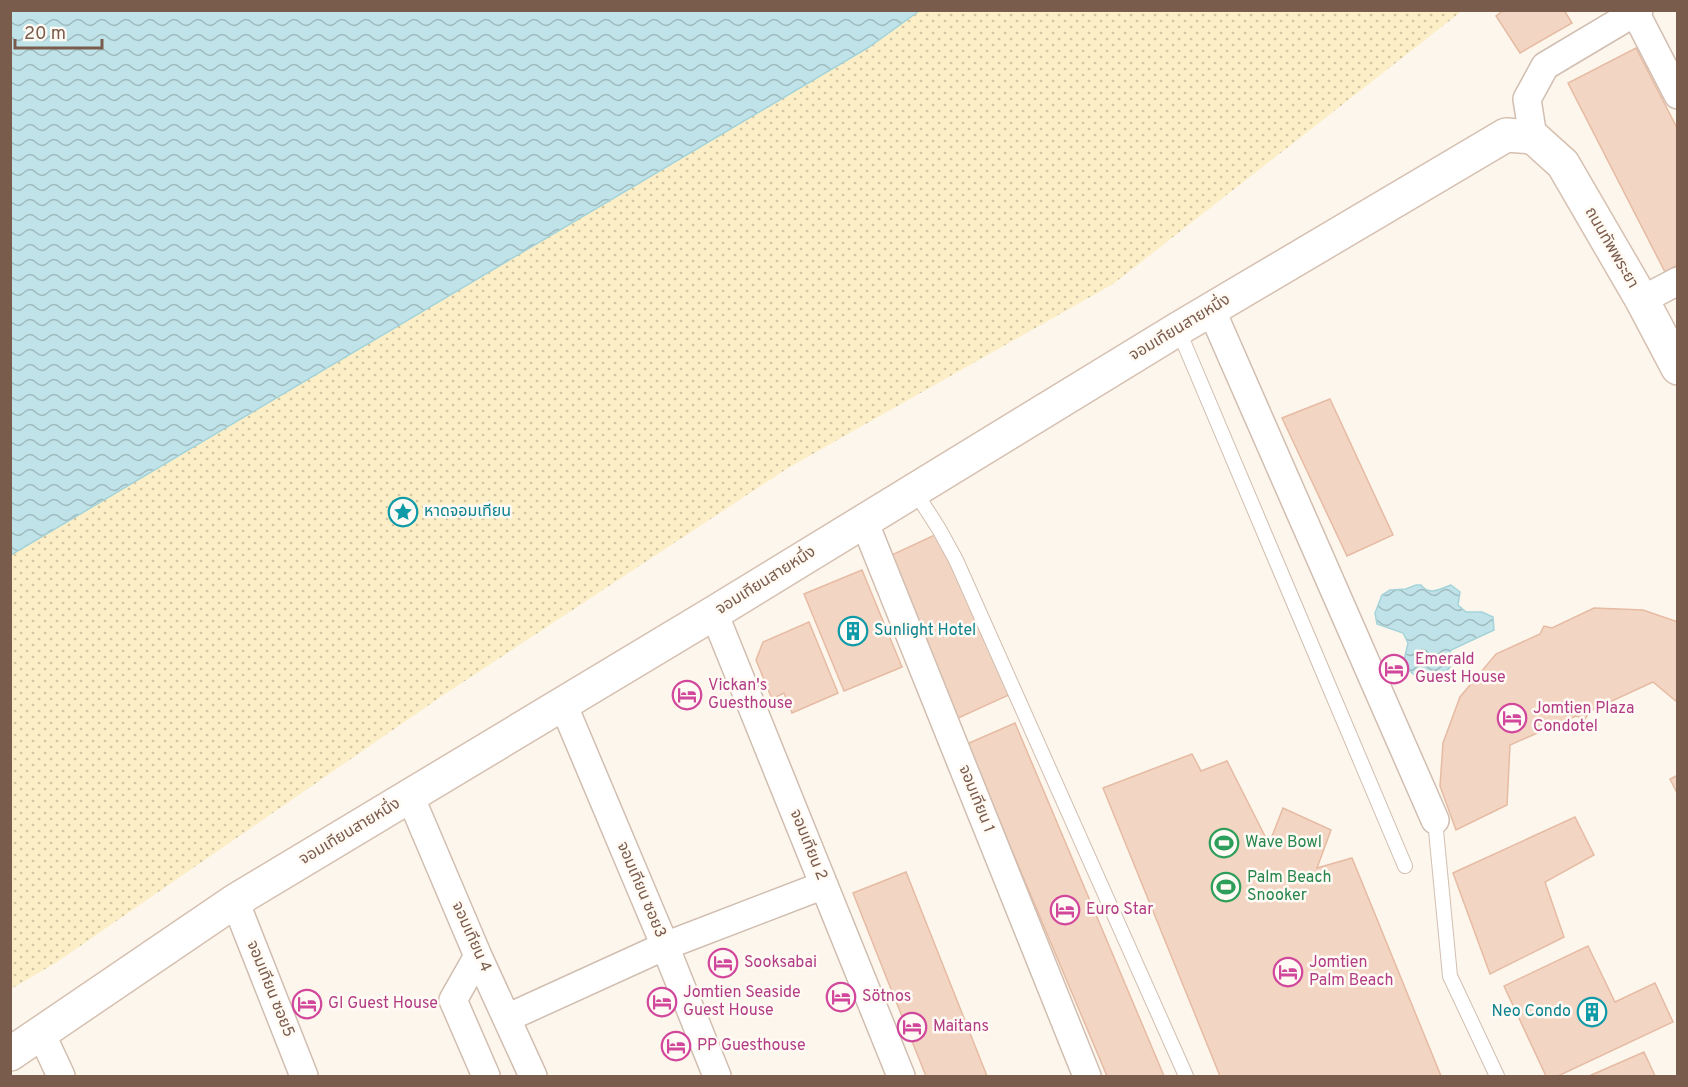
<svg xmlns="http://www.w3.org/2000/svg" width="1688" height="1087" font-family="Overpass,'Noto Sans Thai',sans-serif">
	<style>
		.sand { fill: url(#sand-dots) }
		.water { fill: url(#water-waves); stroke: #a5d3da; stroke-width: 1.5 }
		.building { fill: #f3d5c3; stroke: #e6bba3; stroke-width: 1.5 }
		.lines { fill: none; stroke-linecap: round; stroke-linejoin: round }
		.lane-casing { stroke: #d1beb0; stroke-width: 16 }
		.street-casing { stroke: #d1beb0; stroke-width: 30 }
		.secondary-casing { stroke: #d6c0b0; stroke-width: 36 }
		.lane { stroke: #fff; stroke-width: 14 }
		.street { stroke: #fff; stroke-width: 27 }
		.secondary { stroke: #fff; stroke-width: 33 }
		.labels { text-anchor: middle; dominant-baseline: central; stroke-width: 5; stroke-linejoin: round; paint-order: stroke }
		.street-label { font-size: 16px; fill: #7a5c4d; stroke: #fffaf3 }
		.culture-label { font-size: 16px; fill: #0d838f; stroke: #fffaf3; text-anchor: start }
		.hotel-label { font-size: 16px; fill: #b23c85; stroke: #fffaf3; text-anchor: start }
		.leisure-label { font-size: 16px; fill: #27864d; stroke: #fffaf3; text-anchor: start }
	</style>
	<defs>
		<pattern id="sand-dots" width="8" height="8" patternUnits="userSpaceOnUse" patternTransform="scale(1.5)"><rect width="8" height="8" fill="#fcefc7"/><path d="M2 2h.1M6 6h.1" fill="none" stroke="#d1c5a4" stroke-width="1.8" stroke-linecap="round"/></pattern>
		<pattern id="water-waves" width="16" height="10" patternUnits="userSpaceOnUse" patternTransform="scale(1.5)"><rect width="16" height="10" fill="#bfe3e8"/><path d="M0 5q4-4 8 0t8 0" fill="none" stroke="#a0bbbe"/></pattern>
	</defs>
	<rect width="100%" height="100%" fill="#fdf6ec"/>
	<path class="sand" d="M919 11H1462L1113 284 788 468 442 696 57 962 11 989 10 555 869 47Z"/>
	<path class="water" d="M10 11 11 10 919 11 869 47 11 555Z
		M1416 585H1421C1429 596 1440 589 1451 585L1460 592 1458 605 1466 612H1482L1493 617 1494 630 1451 650 1449 657 1452 664C1444 677 1435 678 1420 680L1403 665 1408 643 1403 633 1377 624 1375 613 1382 595 1390 590 1406 589Z"/>
	<path class="building" d="M1504 10H1564L1572 23 1520 53 1496 16Z
		M1636 48 1678 130V265L1665 272 1568 83Z
		M1330 399 1393 535 1347 556 1282 418Z
		M939 533 1011 694 956 719 883 559Z
		M862 570 902 667 844 691 804 594Z
		M1594 608 1643 610 1678 622V703L1653 682 1590 711 1585 719 1576 716 1510 745 1507 805 1456 830 1440 786 1443 743 1460 697 1496 654 1540 634 1544 626 1552 628Z
		M809 622 838 693 792 713 784 693 772 699 756 660 763 642Z
		M1015 723 1164 1076H1107L967 744Z
		M1192 754 1201 771 1227 761 1269 844 1283 808 1331 830 1317 868 1352 858 1441 1076H1220L1103 788Z
		M1678 775V795L1670 779Z
		M1575 817 1594 855 1545 882 1564 937 1490 974 1453 873Z
		M906 872 987 1076H926L889 984 853 893Z
		M1588 946 1615 1002 1655 983 1673 1022 1558 1076H1546L1504 986Z
		M1644 1052 1655 1076H1589Z"/>
	<g class="lines">
		<g class="lane-casing">
			<path id="lane" d="M1178 329 1405 866
				M914 490 939 529 956 560 1186 1076
				M1435 820 1450 976 1497 1076"/>
		</g>
		<g class="street-casing">
			<path id="street" d="M1634 10 1678 95
				M1533 137 1527 99 1545 66 1639 10
				M1642 300 1678 281
				M1211 309 1435 820
				M864 521 1087 1076
				M714 613 901 1076
				M563 704 665 946 717 1076
				M410 796 478 956 533 1076
				M235 901 304 1076
				M478 956 453 1000 486 1076
				M507 1018 665 946 824 885
				M41 1033 61 1076"/>
		</g>
		<g class="secondary-casing">
			<path id="secondary" d="M10 1054 235 901 714 613 1178 329 1506 135 1533 137 1563 164 1642 300 1678 368"/>
		</g>
		<use href="#lane" class="lane"/>
		<use href="#street" class="street"/>
		<use href="#secondary" class="secondary"/>
	</g>
	<defs>
		<g id="sight-ring" transform="scale(1.5)"><circle r="9.5" fill="#fffaf3" stroke="#0f9aa8" stroke-width="1.5"/><path d="M0-6L1.8-2.2L6-1.7L2.9 1.2L3.7 5.4L0 3.3L-3.7 5.4L-2.9 1.2L-6-1.7L-1.8-2.2Z" fill="#0f9aa8"/></g>
		<g id="building-ring" transform="scale(1.5)"><circle r="9.5" fill="#fffaf3" stroke="#0f9aa8" stroke-width="1.5"/><path d="M-4-6H4V6H1V3H-1V6H-4ZM-2.5-4.3h1.7v1.8h-1.7ZM.8-4.3h1.7v1.8H.8ZM-2.5-1h1.7V.8h-1.7ZM.8-1h1.7V.8H.8Z" fill="#0f9aa8"/></g>
		<g id="hotel-ring" transform="scale(1.5)"><circle r="9.5" fill="#fffaf3" stroke="#d1479c" stroke-width="1.5"/><path d="M-6-4.5h1.5V1H6V5H4.5V3h-9V5H-6ZM-4 0a1.8 1.8 0 1 1 3.6 0ZM.5 0V-2.5h3Q6-2.5 6 0Z" fill="#d1479c"/></g>
		<g id="stadium-ring" transform="scale(1.5)"><circle r="9.5" fill="#fffaf3" stroke="#2e9e5b" stroke-width="1.5"/><path d="M0-5a6.5 5 0 1 0 0 10a6.5 5 0 1 0 0-10ZM-3.5-1.8h7v3.6h-7Z" fill="#2e9e5b"/></g>
	</defs>
	<g fill-rule="evenodd">
		<use href="#sight-ring" x="403" y="512"/>
		<use href="#building-ring" x="853" y="631"/>
		<use href="#hotel-ring" x="1394" y="669"/>
		<use href="#hotel-ring" x="687" y="695"/>
		<use href="#hotel-ring" x="1512" y="718"/>
		<use href="#stadium-ring" x="1224" y="843"/>
		<use href="#stadium-ring" x="1226" y="887"/>
		<use href="#hotel-ring" x="1065" y="910"/>
		<use href="#hotel-ring" x="723" y="963"/>
		<use href="#hotel-ring" x="1288" y="972"/>
		<use href="#hotel-ring" x="841" y="997"/>
		<use href="#hotel-ring" x="662" y="1002"/>
		<use href="#hotel-ring" x="307" y="1004"/>
		<use href="#building-ring" x="1592" y="1012"/>
		<use href="#hotel-ring" x="912" y="1027"/>
		<use href="#hotel-ring" x="676" y="1046"/>
	</g>
	<g class="labels">
		<g class="street-label">
			<text transform="translate(1611 248) rotate(60)">ถนนทัพพระยา</text>
			<text transform="translate(1180 328) rotate(-31)">จอมเทียนสายหนึ่ง</text>
			<text transform="translate(766 581) rotate(-32)">จอมเทียนสายหนึ่ง</text>
			<text transform="translate(976 799) rotate(68)">จอมเทียน 1</text>
			<text transform="translate(350 832) rotate(-31)">จอมเทียนสายหนึ่ง</text>
			<text transform="translate(808 845) rotate(68)">จอมเทียน 2</text>
			<text transform="translate(641 890) rotate(67)">จอมเทียน ซอย3</text>
			<text transform="translate(471 937) rotate(66)">จอมเทียน 4</text>
			<text transform="translate(270 989) rotate(68)">จอมเทียน ซอย5</text>
		</g>
		<g class="culture-label">
			<text x="424" y="512">หาดจอมเทียน</text>
			<text x="874" y="631">Sunlight Hotel</text>
			<text x="1571" y="1012" text-anchor="end">Neo Condo</text>
		</g>
		<g class="hotel-label">
			<text x="1415" y="660">Emerald<tspan x="1415" dy="18">Guest House</tspan></text>
			<text x="708" y="686">Vickan's<tspan x="708" dy="18">Guesthouse</tspan></text>
			<text x="1533" y="709">Jomtien Plaza<tspan x="1533" dy="18">Condotel</tspan></text>
			<text x="1086" y="910">Euro Star</text>
			<text x="744" y="963">Sooksabai</text>
			<text x="1309" y="963">Jomtien<tspan x="1309" dy="18">Palm Beach</tspan></text>
			<text x="683" y="993">Jomtien Seaside<tspan x="683" dy="18">Guest House</tspan></text>
			<text x="862" y="997">Sötnos</text>
			<text x="328" y="1004">GI Guest House</text>
			<text x="933" y="1027">Maitans</text>
			<text x="697" y="1046">PP Guesthouse</text>
		</g>
		<g class="leisure-label">
			<text x="1245" y="843">Wave Bowl</text>
			<text x="1247" y="878">Palm Beach<tspan x="1247" dy="18">Snooker</tspan></text>
		</g>
	</g>
	<rect width="1688" height="1087" fill="none" stroke="#7a5c4d" stroke-width="24"/>
	<path d="M15 39v9h87v-9" fill="none" stroke="#7a5c4d" stroke-width="3"/>
	<text x="24" y="39" font-size="18" fill="#7a5c4d" stroke="#fffaf3" stroke-width="4.5" paint-order="stroke">20 m</text>
</svg>
